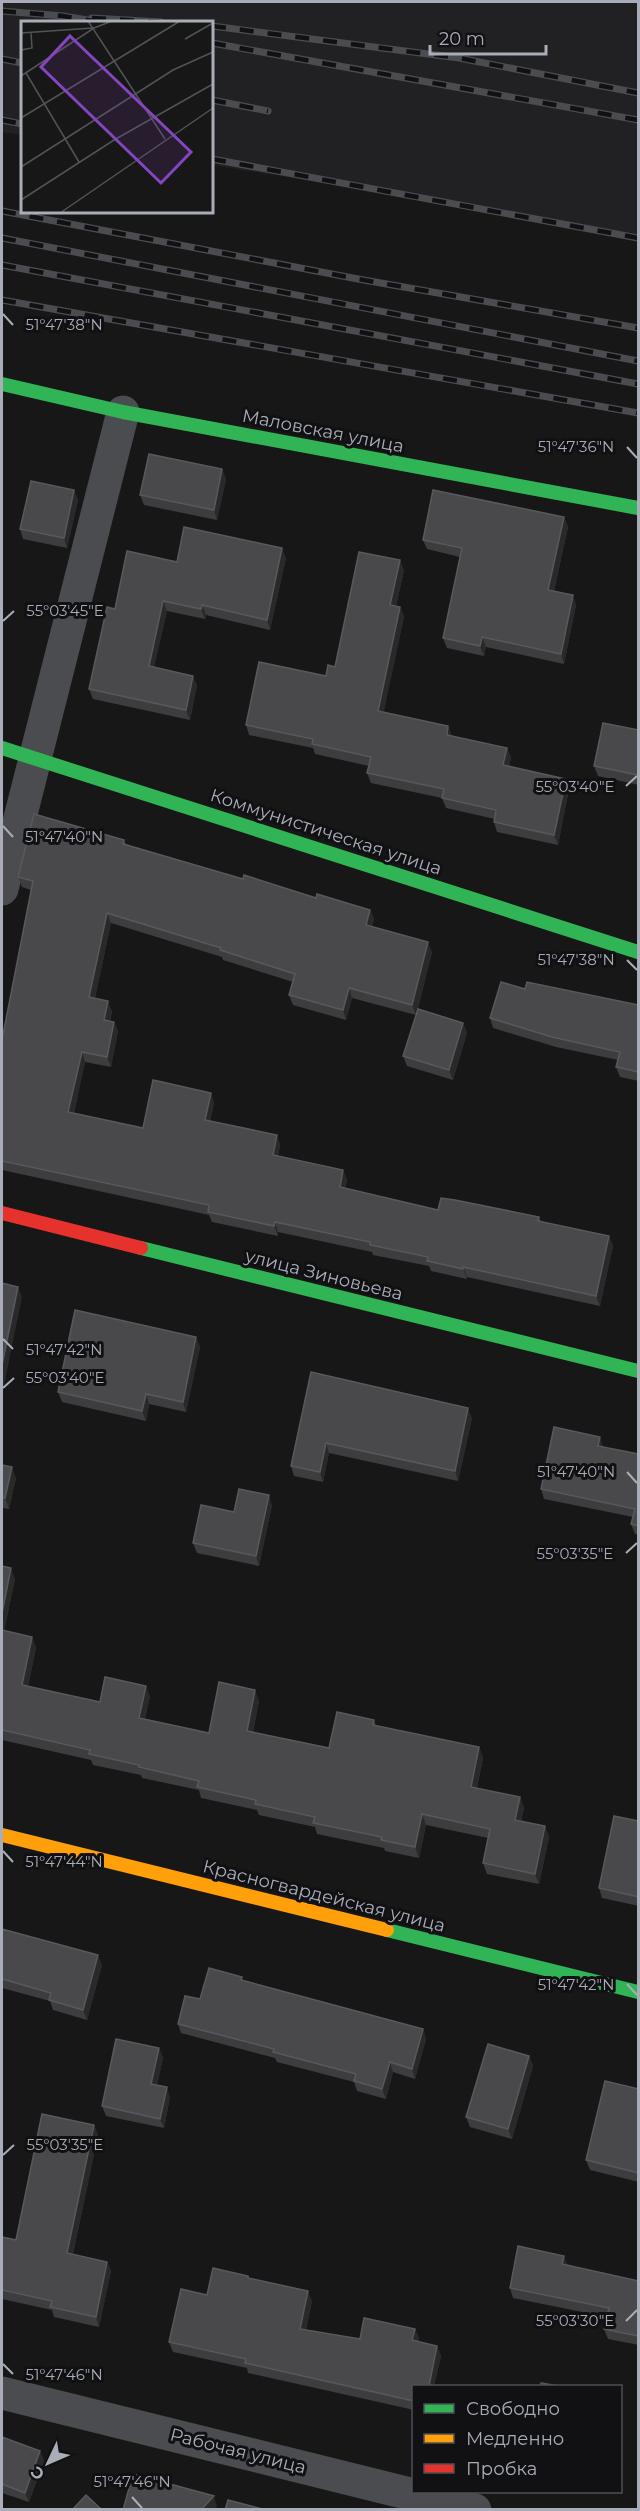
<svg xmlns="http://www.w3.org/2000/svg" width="640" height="2511" font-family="Montserrat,sans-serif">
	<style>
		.built { fill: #212123 }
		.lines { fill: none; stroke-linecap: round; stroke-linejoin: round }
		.street { stroke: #4b4c50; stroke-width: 33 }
		.fast { stroke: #30b455; stroke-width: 14 }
		.slow { stroke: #ff9f0a; stroke-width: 14 }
		.jam { stroke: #e5322d; stroke-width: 14 }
		.rail-casing { stroke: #4b4c4f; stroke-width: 7 }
		.rail { stroke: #111113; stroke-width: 4.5; stroke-dasharray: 14; stroke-linecap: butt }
		.wall { fill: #3d3d3f }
		.shaded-wall { fill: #29292a }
		.building { fill: #49494c; stroke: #58595d; stroke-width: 1.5 }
		.ticks { fill: none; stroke: #a8adb8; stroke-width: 2 }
		.labels { text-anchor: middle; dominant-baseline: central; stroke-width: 6; stroke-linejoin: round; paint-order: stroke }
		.street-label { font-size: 18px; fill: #a8adb8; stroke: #111113 }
		.inset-road { fill: none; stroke: #515357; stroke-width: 1.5 }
		.view { fill: #8446be; fill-opacity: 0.15; stroke: #8446be; stroke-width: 3 }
		.inset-edge { fill: none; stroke: #a8adb8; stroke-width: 3 }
		.ticks-label { font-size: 15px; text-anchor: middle; fill: #a8adb8; stroke: #111113; stroke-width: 6; stroke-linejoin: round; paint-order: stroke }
	</style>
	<rect width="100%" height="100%" fill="#171717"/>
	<path class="built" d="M2 2H638V234L212 165V22H22V135L2 132Z"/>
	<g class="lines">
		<path class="street" d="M2 889 123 412
			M2 2393 475 2510"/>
		<path class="fast" d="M2 384 123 412 638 508
			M2 748 638 952
			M141 1248 638 1371
			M387 1930 638 1992"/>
		<path class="slow" d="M2 1835 387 1930"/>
		<path class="jam" d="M2 1213 141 1248"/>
		<g class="rail-casing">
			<path id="rail" d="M2 11 63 16 100 22
				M92 18 161 22
				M212 26 459 58 638 93
				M212 43 638 120
				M2 59 22 63
				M212 100 268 111
				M2 120 22 124
				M212 159 638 238
				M2 211 358 279 638 328
				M2 238 638 361
				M2 265 638 384
				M2 300 638 413"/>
		</g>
		<use href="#rail" class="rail"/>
	</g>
	<path class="wall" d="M222 469 226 479 217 520 144 505 140 495Z
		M74 490 78 500 67 548 23 539 20 529Z
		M564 517 568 527 554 591 576 605 564 664 486 647 484 656 447 648 443 638 460 557 427 549 423 540Z
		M286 558 270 630 206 615 205 619 167 611 154 667 197 685 190 720 93 699 89 689 115 609 177 562Z
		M404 570 396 606 400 607 404 617 383 712 448 726 452 736 507 748 511 758 509 766 569 789 558 845 497 832 494 822 495 819 446 808 442 798 371 783 367 773 369 766 315 754 313 748 249 735 246 725 326 676 335 667Z
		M639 730V785L598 776 594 766Z
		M124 840 126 844 243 879 316 898 370 910 374 919 372 927 432 952 417 1012 463 1023 467 1033 453 1080 407 1066 403 1056 416 1015 352 998 346 1020 293 1005 289 995 293 982 223 960 222 957 111 923 95 998 112 1011 110 1021 114 1022 118 1031 111 1067 85 1062 74 1113 143 1128 211 1093 214 1103 210 1121 277 1135 280 1145 278 1156 343 1170 347 1180 345 1188 438 1210 539 1217 541 1222 609 1236 613 1246 600 1306 467 1277V1279L431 1271 429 1266 373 1255 372 1252 278 1232V1236L212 1222 209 1215 2 1170V1040L31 890 22 887 18 877Z
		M525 989 639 1005V1081L620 1077 616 1067 618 1060 556 1047 493 1028 490 1018Z
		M196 1337 200 1347 186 1412 149 1404 146 1421 62 1402 58 1392Z
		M311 1372 472 1418 458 1481 329 1453 323 1482 294 1476 291 1466Z
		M603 1447 639 1454V1535L635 1534 631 1524 633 1517 544 1499 541 1489Z
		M2 1465 16 1478 9 1509 2 1508Z
		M272 1505 259 1566 197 1553 193 1543 234 1512Z
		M2 1566 15 1579 4 1631 32 1637 36 1648 28 1686 100 1702 150 1696 145 1719 209 1733 259 1701 253 1732 329 1748 374 1720 376 1726 479 1747 483 1758 477 1788 520 1797 524 1808 521 1821 545 1826 549 1837 539 1884 487 1874 483 1863 488 1838 426 1825 419 1858 385 1851 384 1848 317 1834 315 1827 259 1815 257 1810 201 1798 199 1790 142 1778 141 1775 93 1765 91 1760 2 1740Z
		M639 1821V1906L602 1898 599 1888Z
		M2 1929 102 1965 87 2020 53 2010 50 2001 2 1988Z
		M242 1977 243 1980 423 2029 426 2039 415 2079 393 2072 386 2099 357 2091 354 2082 277 2062 275 2058 181 2033 178 2024 200 1999Z
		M159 2048 163 2058 157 2085 170 2097 164 2128 106 2116 102 2106Z
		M529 2056 533 2066 512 2139 470 2127 466 2117Z
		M639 2089V2182L590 2170 586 2160Z
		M94 2125 98 2135 73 2254 107 2262 111 2271 99 2327 54 2317 52 2310 2 2299V2237L16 2240Z
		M567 2265 639 2281V2345L608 2339 604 2329 607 2317 513 2298 510 2288Z
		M248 2276 249 2278 312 2301 306 2330 360 2339 415 2329 419 2339 418 2342 437 2346 441 2356 434 2386H414V2410L248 2373 247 2368 173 2352 169 2342 207 2295Z
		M2 2437 40 2451 44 2461 29 2502 2 2493Z"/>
	<path class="shaded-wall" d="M222 469 226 479 217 520 214 510Z
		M74 490 78 500 67 548 64 538Z
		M564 517 568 527 552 600 548 590Z
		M282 548 286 558 270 630 267 620Z
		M400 560 404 570 394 615 390 605Z
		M573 595 576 605 564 664 561 654Z
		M163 601 167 611 152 676 149 666Z
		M202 605 206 615 205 619 201 609Z
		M400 607 404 617 382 721 378 711Z
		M482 637 486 647 484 656 480 646Z
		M193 676 197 685 190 720 186 710Z
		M448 726 452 736 447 735Z
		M507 748 511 758 507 775 503 765Z
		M566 779 569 789 558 845 554 835Z
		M370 910 374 919 370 935 366 925Z
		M107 913 111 923 93 1007 89 997Z
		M428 942 432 952 416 1015 412 1005Z
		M349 988 352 998 346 1020 343 1010Z
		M108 1001 112 1011 108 1029 104 1020Z
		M114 1022 118 1031 111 1067 107 1057Z
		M463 1023 467 1033 453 1080 449 1070Z
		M82 1052 85 1062 72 1122 68 1112Z
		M211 1093 214 1103 208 1130 205 1120Z
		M277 1135 280 1145 276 1165 273 1155Z
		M343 1170 347 1180 344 1197 340 1187Z
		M275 1222 278 1232V1236L274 1226Z
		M609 1236 613 1246 600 1306 596 1296Z
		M463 1267 467 1277V1279L463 1269Z
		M18 1287 22 1297 2 1395V1365Z
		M196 1337 200 1347 186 1412 183 1402Z
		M146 1394 149 1404 146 1421 142 1411Z
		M468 1408 472 1418 458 1481 455 1471Z
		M600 1437 603 1446 601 1456 598 1446Z
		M326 1443 329 1453 323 1482 320 1472Z
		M12 1467 16 1478 9 1509 5 1498Z
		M269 1495 272 1505 259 1566 256 1556Z
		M11 1568 15 1579 2 1640V1613Z
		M32 1637 36 1648 26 1696 22 1685Z
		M146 1686 150 1696 143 1728 139 1718Z
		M255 1690 259 1701 251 1742 247 1731Z
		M479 1747 483 1758 475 1797 471 1787Z
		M520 1797 524 1808 519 1831 515 1820Z
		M422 1814 426 1825 419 1858 415 1847Z
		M545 1826 549 1837 539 1884 535 1874Z
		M98 1955 102 1965 87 2020 83 2010Z
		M423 2029 426 2039 415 2079 412 2069Z
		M159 2048 163 2058 155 2094 151 2084Z
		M529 2056 533 2066 512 2139 508 2129Z
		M390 2062 393 2072 386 2099 382 2089Z
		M167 2087 170 2097 164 2128 160 2119Z
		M94 2125 98 2135 71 2263 67 2253Z
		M564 2256 568 2266 562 2264Z
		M107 2262 111 2271 99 2327 96 2317Z
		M308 2291 312 2301 304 2339 300 2329Z
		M415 2329 419 2339 416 2350 412 2340Z
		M437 2346 441 2356 434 2386H429Z
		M40 2451 44 2461 29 2502 25 2493Z
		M214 2496 217 2506 214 2510H201Z"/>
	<path class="building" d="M149 454 222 469 214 510 140 495Z
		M31 481 74 490 64 538 20 529Z
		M433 490 564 517 548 590 573 595 561 654 482 637 480 646 443 638 462 548 423 540Z
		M184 527 282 548 267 620 202 605 201 609 163 601 149 666 193 676 186 710 89 689 107 607 115 609 127 551 177 562Z
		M359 552 400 560 390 605 400 607 378 711 448 726 447 735 507 748 503 765 566 779 554 835 494 822 496 810 442 798 444 789 367 773 371 757 312 744 313 739 246 725 259 662 326 676 328 665 335 667Z
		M603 723 639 730 638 775 594 766Z
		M34 814 124 840 123 844 243 879 244 875 316 898 317 894 370 910 366 925 428 942 412 1005 349 988 343 1010 289 995 295 974 220 950 221 948 107 913 89 997 108 1001 104 1020 114 1022 107 1057 82 1052 68 1112 143 1128 153 1080 211 1093 205 1120 277 1135 273 1155 343 1170 340 1187 438 1210 441 1198 455 1200 539 1217 538 1221 609 1236 596 1296 463 1267V1269L427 1261 428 1257 370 1245V1242L275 1222 274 1226 208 1212 209 1205 2 1161V1040L33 881 18 877Z
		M501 982 525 989 527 982 639 1005V1072L616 1067 620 1052 552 1037 490 1018Z
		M418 1009 463 1023 449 1070 403 1056Z
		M2 1283 18 1287 2 1365Z
		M75 1310 196 1337 183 1402 146 1394 142 1411 58 1392Z
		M311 1372 468 1408 455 1471 326 1443 320 1472 291 1466Z
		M554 1427 600 1437 598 1446 639 1454V1526L631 1524 635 1509 541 1489Z
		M2 1465 12 1467 5 1498H2Z
		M239 1489 269 1495 256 1556 193 1543 201 1505 234 1512Z
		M2 1566 11 1568 2 1613Z
		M2 1630 32 1637 22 1685 100 1702 105 1677 146 1686 139 1718 209 1733 219 1682 255 1690 247 1731 329 1748 337 1712 374 1720 373 1725 479 1747 471 1787 520 1797 515 1820 545 1826 535 1874 483 1863 490 1829 422 1814 415 1847 381 1840 382 1837 313 1823 315 1817 255 1804 256 1800 197 1787 199 1781 139 1767V1765L89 1754 90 1750 2 1730Z
		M614 1816 639 1821V1897L599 1888Z
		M2 1929 98 1955 83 2010 49 2000 51 1993 2 1979Z
		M209 1968 242 1977 241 1980 423 2029 412 2069 390 2062 382 2089 354 2081 356 2074 273 2052 274 2049 178 2024 185 1996 200 1999Z
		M116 2039 159 2048 151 2084 167 2087 160 2119 102 2106Z
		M488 2044 529 2056 508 2129 466 2117Z
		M605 2081 639 2089V2173L586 2160Z
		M42 2114 94 2125 67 2253 107 2262 96 2317 50 2307 52 2301 2 2290V2237L16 2240Z
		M518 2246 564 2256 562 2264 639 2281 638 2336 604 2329 609 2308 510 2288Z
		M213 2268 248 2276V2278L308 2291 300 2329 360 2339 364 2318 415 2329 412 2340 437 2346 429 2386H414V2401L245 2363 246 2359 169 2342 181 2289 207 2295Z
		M541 2383 559 2386H541Z
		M2 2437 40 2451 25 2493 2 2484Z
		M133 2474 214 2496 201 2510H123Z
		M86 2495 102 2510H72Z
		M228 2500 266 2510H225Z"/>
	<path class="ticks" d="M3 314 13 325M627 447 637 458M3 621 14 611M626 786 637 776M3 826 13 837M627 960 637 970M3 1339 13 1349M3 1388 14 1378M627 1472 637 1483M626 1553 637 1543M3 1851 13 1862M627 1984 637 1995M3 2155 14 2145M626 2321 637 2310M3 2364 13 2374M132 2497 142 2508"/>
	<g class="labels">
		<g class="street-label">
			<text transform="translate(323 431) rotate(11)">Маловская улица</text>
			<text transform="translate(326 832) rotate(18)">Коммунистическая улица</text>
			<text transform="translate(324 1275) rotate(14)">улица Зиновьева</text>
			<text transform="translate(324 1896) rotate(14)">Красногвардейская улица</text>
			<text transform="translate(238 2451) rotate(14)">Рабочая улица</text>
		</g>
	</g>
	<g transform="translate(21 21)">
		<rect width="192" height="192" fill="#171717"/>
		<path class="inset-road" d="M67 0 144 118M0 12 72 7M164 18 192 2M0 29 11 27 10 11M5 52 58 141M0 55 73 7 91 0M0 97 159 0M0 146 152 49 192 31M0 179 93 119 192 63M39 192 192 87"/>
		<path class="view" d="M49 15 170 131 140 162 20 46Z"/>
		<rect width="192" height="192" class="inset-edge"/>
	</g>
	<g class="ticks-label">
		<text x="64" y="330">51°47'38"N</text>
		<text x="576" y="452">51°47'36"N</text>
		<text x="65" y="616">55°03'45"E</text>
		<text x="575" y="792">55°03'40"E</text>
		<text x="64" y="842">51°47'40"N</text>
		<text x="576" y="965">51°47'38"N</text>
		<text x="64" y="1355">51°47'42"N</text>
		<text x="65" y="1383">55°03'40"E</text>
		<text x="576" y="1477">51°47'40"N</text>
		<text x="575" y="1559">55°03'35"E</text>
		<text x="64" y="1867">51°47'44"N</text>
		<text x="576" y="1990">51°47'42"N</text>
		<text x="65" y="2150">55°03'35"E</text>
		<text x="575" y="2326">55°03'30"E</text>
		<text x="64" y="2380">51°47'46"N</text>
		<text x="132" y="2487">51°47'46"N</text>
	</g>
	<rect width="640" height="2511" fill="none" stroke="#a8adb8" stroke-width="6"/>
	<rect x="412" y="2385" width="210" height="108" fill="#111113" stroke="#4d4f55" stroke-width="1.5"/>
	<rect x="424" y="2404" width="30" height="9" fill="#30b455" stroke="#4d4f55" stroke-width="1.5"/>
	<text x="466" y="2415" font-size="18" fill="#a8adb8">Свободно</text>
	<rect x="424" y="2434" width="30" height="9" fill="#ff9f0a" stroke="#4d4f55" stroke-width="1.5"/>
	<text x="466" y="2445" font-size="18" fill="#a8adb8">Медленно</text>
	<rect x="424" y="2464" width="30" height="9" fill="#e5322d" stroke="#4d4f55" stroke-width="1.5"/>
	<text x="466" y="2475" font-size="18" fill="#a8adb8">Пробка</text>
	<g transform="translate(48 2463) rotate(226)" stroke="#111113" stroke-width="4.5" paint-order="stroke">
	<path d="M0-4.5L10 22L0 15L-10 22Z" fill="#a8adb8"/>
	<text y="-9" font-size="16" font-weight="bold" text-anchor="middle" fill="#a8adb8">С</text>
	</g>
	<path d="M430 45v9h116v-9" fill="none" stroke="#a8adb8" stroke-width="3"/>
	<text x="439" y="45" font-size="18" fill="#a8adb8" stroke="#111113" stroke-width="4.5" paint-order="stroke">20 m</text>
</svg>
